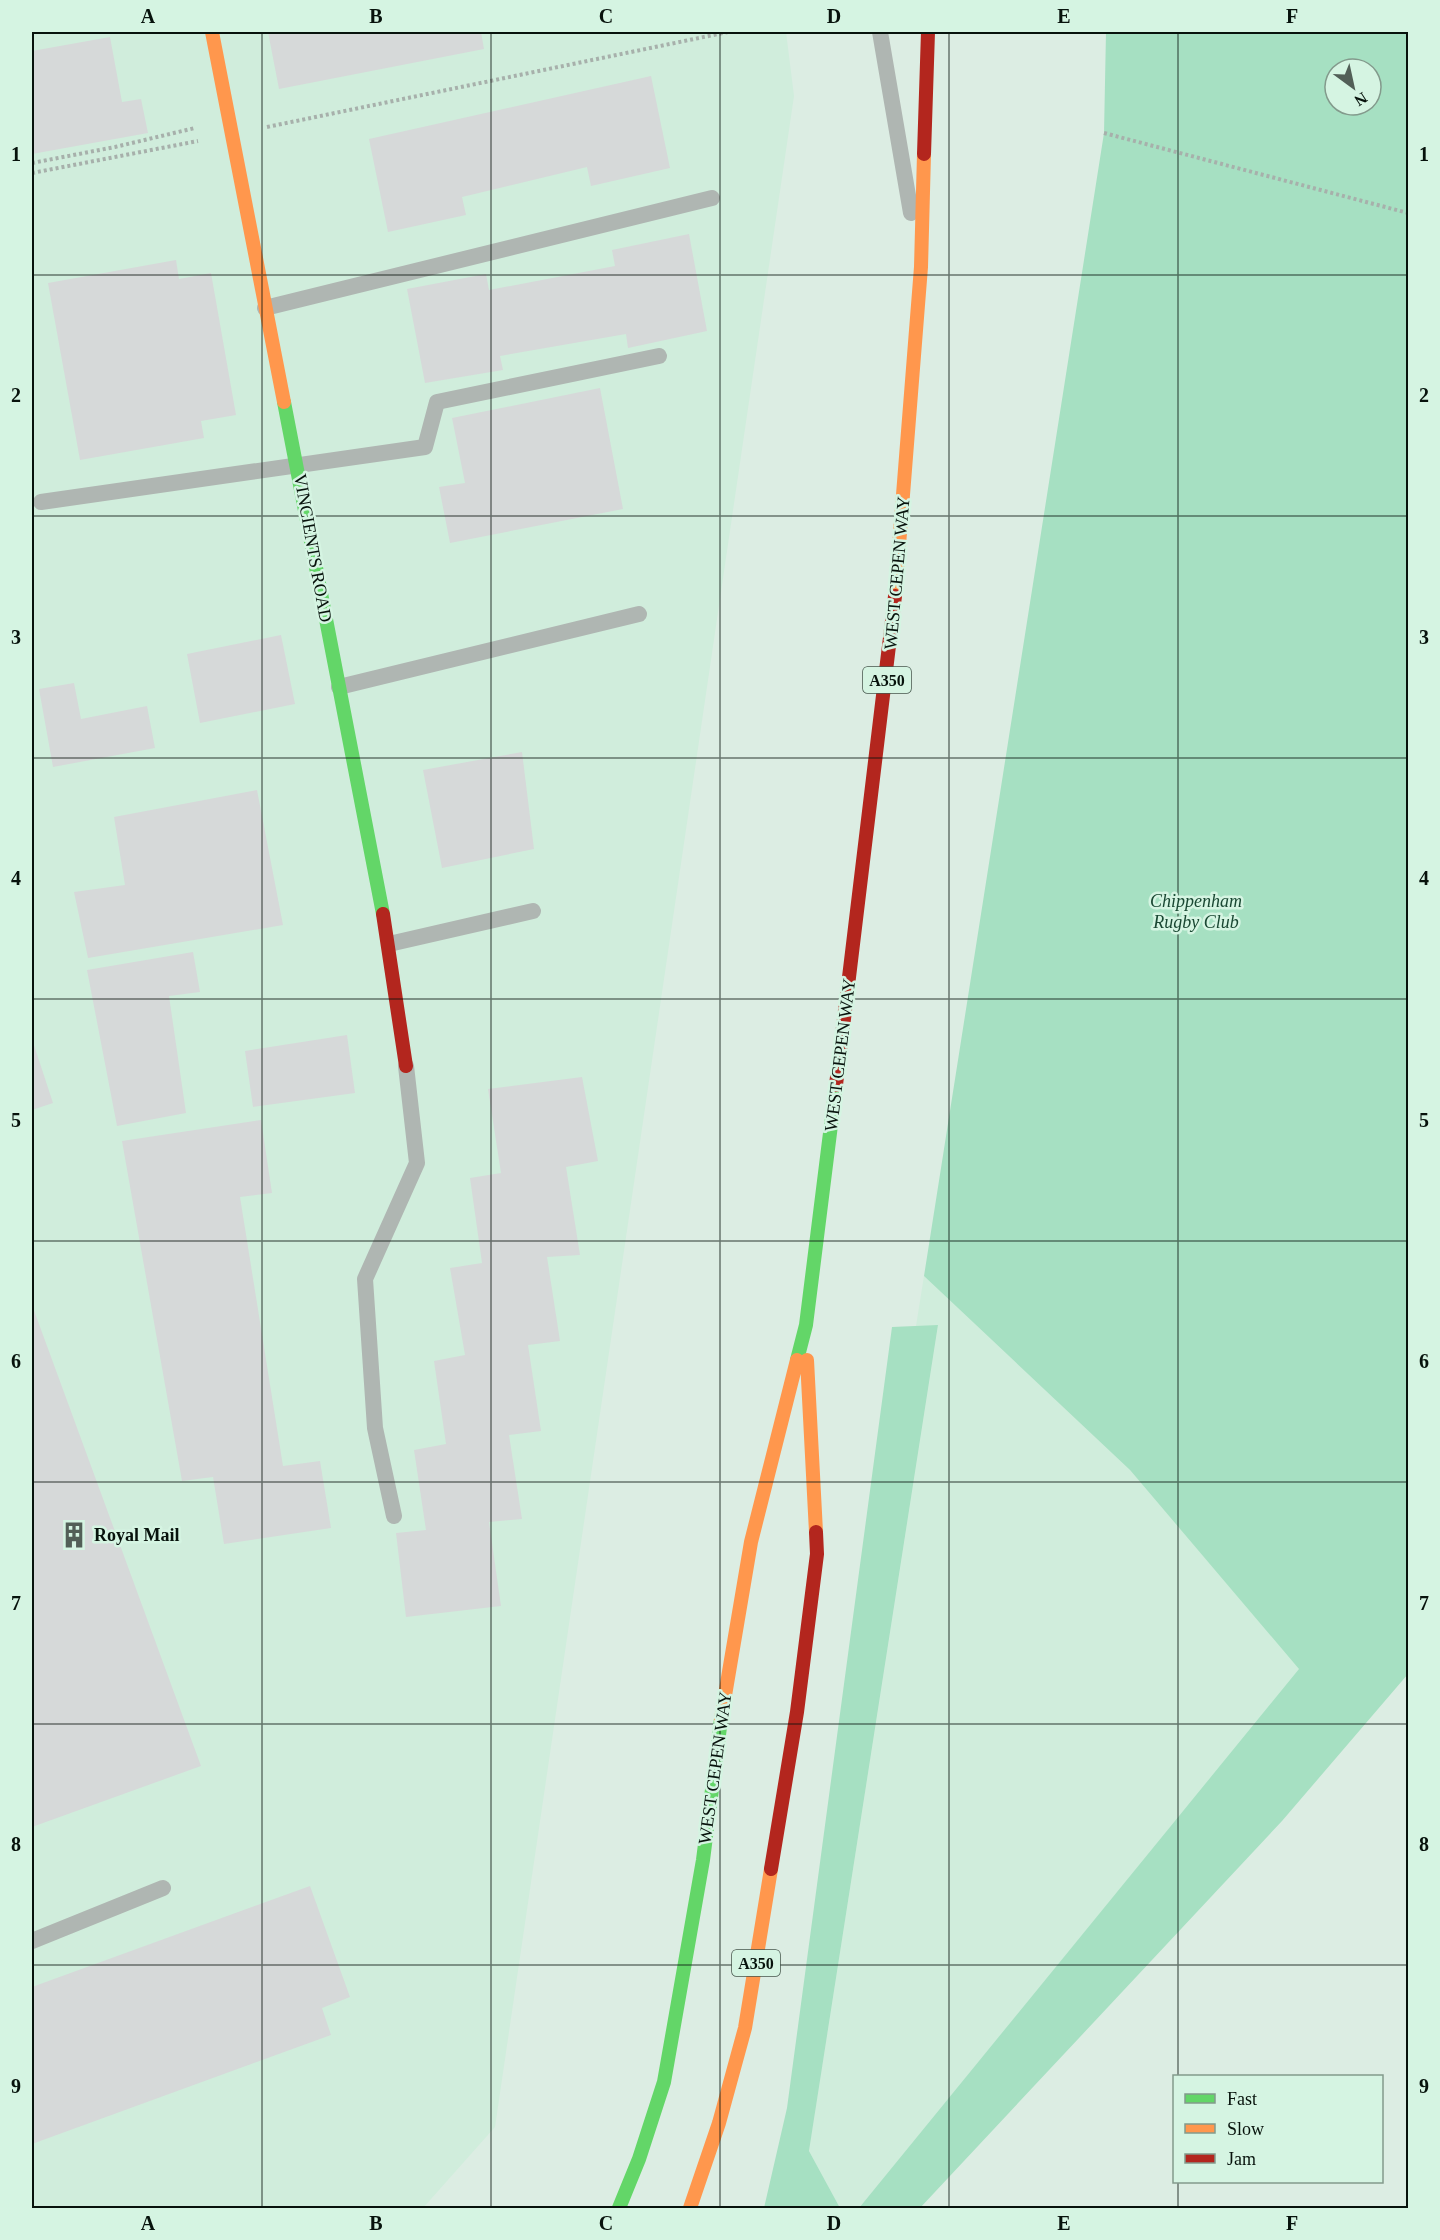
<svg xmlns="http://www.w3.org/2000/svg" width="1440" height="2240" font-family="'Times New Roman',serif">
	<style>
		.built { fill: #d0eddc }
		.green { fill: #a6e0c2; fill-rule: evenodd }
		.building { fill: #d6d9d9 }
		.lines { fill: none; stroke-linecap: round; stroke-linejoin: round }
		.path { stroke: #a7b0ab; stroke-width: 4; stroke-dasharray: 3 3; stroke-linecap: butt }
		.lane { stroke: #afb6b2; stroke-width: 16 }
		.fast { stroke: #63d668; stroke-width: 14 }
		.slow { stroke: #ff974d; stroke-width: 14 }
		.jam { stroke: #b3261e; stroke-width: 14 }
		.grid { fill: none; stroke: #07120c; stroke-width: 1.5; stroke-opacity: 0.55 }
		.labels { text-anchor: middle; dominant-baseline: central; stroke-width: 5; stroke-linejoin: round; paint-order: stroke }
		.shield { fill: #d5f4e2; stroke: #45564c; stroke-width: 1.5 }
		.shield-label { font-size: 16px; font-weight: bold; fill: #07120c }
		.street-label { font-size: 18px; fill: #07120c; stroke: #d5f4e2 }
		.park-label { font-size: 18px; font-style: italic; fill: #1a4833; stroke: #d5f4e2 }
		.poi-label { font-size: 18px; font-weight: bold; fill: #07120c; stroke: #d5f4e2; text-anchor: start }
		.neatline { fill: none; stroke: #07120c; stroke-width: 2 }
		.grid-label { font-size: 20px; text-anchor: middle; font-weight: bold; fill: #07120c }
	</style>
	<rect width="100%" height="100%" fill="#dcede3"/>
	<path class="built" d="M32 32H786L794 96 495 2127 423 2208H32Z
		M924 1276 1130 1470 1300 1669 859 2208H840L809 2151 938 1326H916Z"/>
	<path class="green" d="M1106 32H1408V1674L1282 1821 920 2208H859L1299 1669 1130 1470 924 1276 1104 133ZM1335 69H1371V105H1335Z
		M938 1325 809 2151 840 2208H764L787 2108 892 1327Z"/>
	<path class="building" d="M268 32H481L484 49 279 89Z
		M110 37 122 102 141 99 148 133 32 154V51Z
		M651 76 670 168 591 186 587 167 462 197 466 215 388 232 369 139Z
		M689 234 707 331 628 348 626 334 500 356 503 370 425 383 407 289 486 274 489 290 615 266 612 250Z
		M176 260 179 279 211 273 236 415 201 421 204 438 80 460 48 283Z
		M600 388 623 509 450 543 439 487 465 483 452 418Z
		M281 635 295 704 200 723 187 654Z
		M74 683 81 719 147 706 155 748 53 767 39 689Z
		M522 752 534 849 442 868 423 770Z
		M257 790 283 925 88 958 74 892 125 885 114 817Z
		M193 952 200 992 169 996 186 1113 117 1126 87 970Z
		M347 1035 355 1093 253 1107 245 1051Z
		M32 1039 53 1103 32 1110Z
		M582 1077 598 1161 566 1167 580 1255 547 1257 560 1341 528 1345 541 1431 509 1435 522 1519 489 1522 501 1606 406 1617 396 1533 426 1530 414 1450 446 1444 434 1361 465 1355 450 1268 482 1263 470 1178 501 1173 488 1089Z
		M261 1120 272 1193 240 1197 283 1466 320 1461 331 1528 224 1544 213 1477 182 1481 122 1141Z
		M32 1305 201 1766 32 1827Z
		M310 1886 350 1997 322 2008 331 2035 32 2144V1987Z"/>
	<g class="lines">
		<path class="path" d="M267 127 728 32
			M1104 133 1408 213
			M32 163 115 147 195 128
			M32 173 198 141"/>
		<path class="lane" d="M880 32 911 213
			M265 308 712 198
			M41 502 425 447 437 402 659 356
			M339 687 639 614
			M389 944 533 911
			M394 1516 375 1428 365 1279 417 1163 406 1066
			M32 1941 163 1888"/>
		<path class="fast" d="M284 402 383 914
			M797 1360 806 1325 836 1085
			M619 2208 639 2159 664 2082 703 1860 721 1719"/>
		<path class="slow" d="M212 32 284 402
			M895 596 921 267 924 154
			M807 1360 816 1532
			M721 1719 751 1542 797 1360
			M690 2208 719 2123 745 2028 771 1869"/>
		<path class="jam" d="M924 154 928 32
			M383 914 406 1066
			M836 1085 895 596
			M771 1869 797 1712 817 1554 816 1532"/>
	</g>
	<path class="grid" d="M262 32V2208M491 32V2208M720 32V2208M949 32V2208M1178 32V2076M32 275H1408M32 516H1408M32 758H1408M32 999H1408M32 1241H1408M32 1482H1408M32 1724H1408M32 1965H1408M1178 2182V2208"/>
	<defs>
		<g id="building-bare" transform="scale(2.07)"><path d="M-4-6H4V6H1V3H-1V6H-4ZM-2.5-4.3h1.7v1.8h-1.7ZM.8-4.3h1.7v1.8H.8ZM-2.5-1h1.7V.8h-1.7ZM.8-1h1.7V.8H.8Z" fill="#525f57" stroke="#d5f4e2" stroke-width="2.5" paint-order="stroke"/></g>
	</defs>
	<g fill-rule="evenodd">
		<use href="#building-bare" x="74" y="1535"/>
	</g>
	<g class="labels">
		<g class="shield">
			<rect x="863" y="667" width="48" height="26" rx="4.5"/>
			<rect x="732" y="1950" width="48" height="26" rx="4.5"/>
		</g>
		<g class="shield-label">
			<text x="887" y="680">A350</text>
			<text x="756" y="1963">A350</text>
		</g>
		<g class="street-label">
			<text transform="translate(313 548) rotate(80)">VINCIENTS ROAD</text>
			<text transform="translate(897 573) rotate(-85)">WEST CEPEN WAY</text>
			<text transform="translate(840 1055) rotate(-83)">WEST CEPEN WAY</text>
			<text transform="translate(715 1768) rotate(-82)">WEST CEPEN WAY</text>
		</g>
		<g class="park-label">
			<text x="1196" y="901">Chippenham<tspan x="1196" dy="21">Rugby Club</tspan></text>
		</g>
		<g class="poi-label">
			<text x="94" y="1535">Royal Mail</text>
		</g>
	</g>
	<rect width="1440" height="2240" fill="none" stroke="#d5f4e2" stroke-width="66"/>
	<rect x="1173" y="2075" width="210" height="108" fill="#d5f4e2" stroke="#839a8c" stroke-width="1.5"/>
	<rect x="1185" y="2094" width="30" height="9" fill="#63d668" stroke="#839a8c" stroke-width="1.5"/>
	<text x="1227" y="2105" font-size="18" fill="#07120c">Fast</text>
	<rect x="1185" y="2124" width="30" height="9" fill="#ff974d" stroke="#839a8c" stroke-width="1.5"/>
	<text x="1227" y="2135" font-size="18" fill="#07120c">Slow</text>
	<rect x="1185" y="2154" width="30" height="9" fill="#b3261e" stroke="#839a8c" stroke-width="1.5"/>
	<text x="1227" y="2165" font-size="18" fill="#07120c">Jam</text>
	<g transform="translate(1353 87) rotate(147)"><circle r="28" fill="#d5f4e2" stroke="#839a8c" stroke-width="1.5"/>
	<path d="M0-4.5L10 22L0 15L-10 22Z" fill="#525f57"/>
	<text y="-9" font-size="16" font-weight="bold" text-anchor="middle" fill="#07120c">N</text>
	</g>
	<rect x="33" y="33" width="1374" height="2174" class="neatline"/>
	<g class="grid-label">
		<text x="148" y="23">A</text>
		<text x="376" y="23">B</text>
		<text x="606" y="23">C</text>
		<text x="834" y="23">D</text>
		<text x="1064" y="23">E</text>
		<text x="1292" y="23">F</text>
		<text x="16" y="161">1</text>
		<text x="1424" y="161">1</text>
		<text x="16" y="402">2</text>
		<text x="1424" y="402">2</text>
		<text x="16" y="644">3</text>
		<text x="1424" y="644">3</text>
		<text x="16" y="885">4</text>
		<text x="1424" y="885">4</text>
		<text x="16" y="1127">5</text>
		<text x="1424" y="1127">5</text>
		<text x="16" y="1368">6</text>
		<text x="1424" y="1368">6</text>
		<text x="16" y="1610">7</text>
		<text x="1424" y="1610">7</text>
		<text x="16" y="1851">8</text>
		<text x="1424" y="1851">8</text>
		<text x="16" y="2093">9</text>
		<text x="1424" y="2093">9</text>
		<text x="148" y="2230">A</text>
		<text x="376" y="2230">B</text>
		<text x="606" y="2230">C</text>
		<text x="834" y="2230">D</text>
		<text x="1064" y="2230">E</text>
		<text x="1292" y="2230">F</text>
	</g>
</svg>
